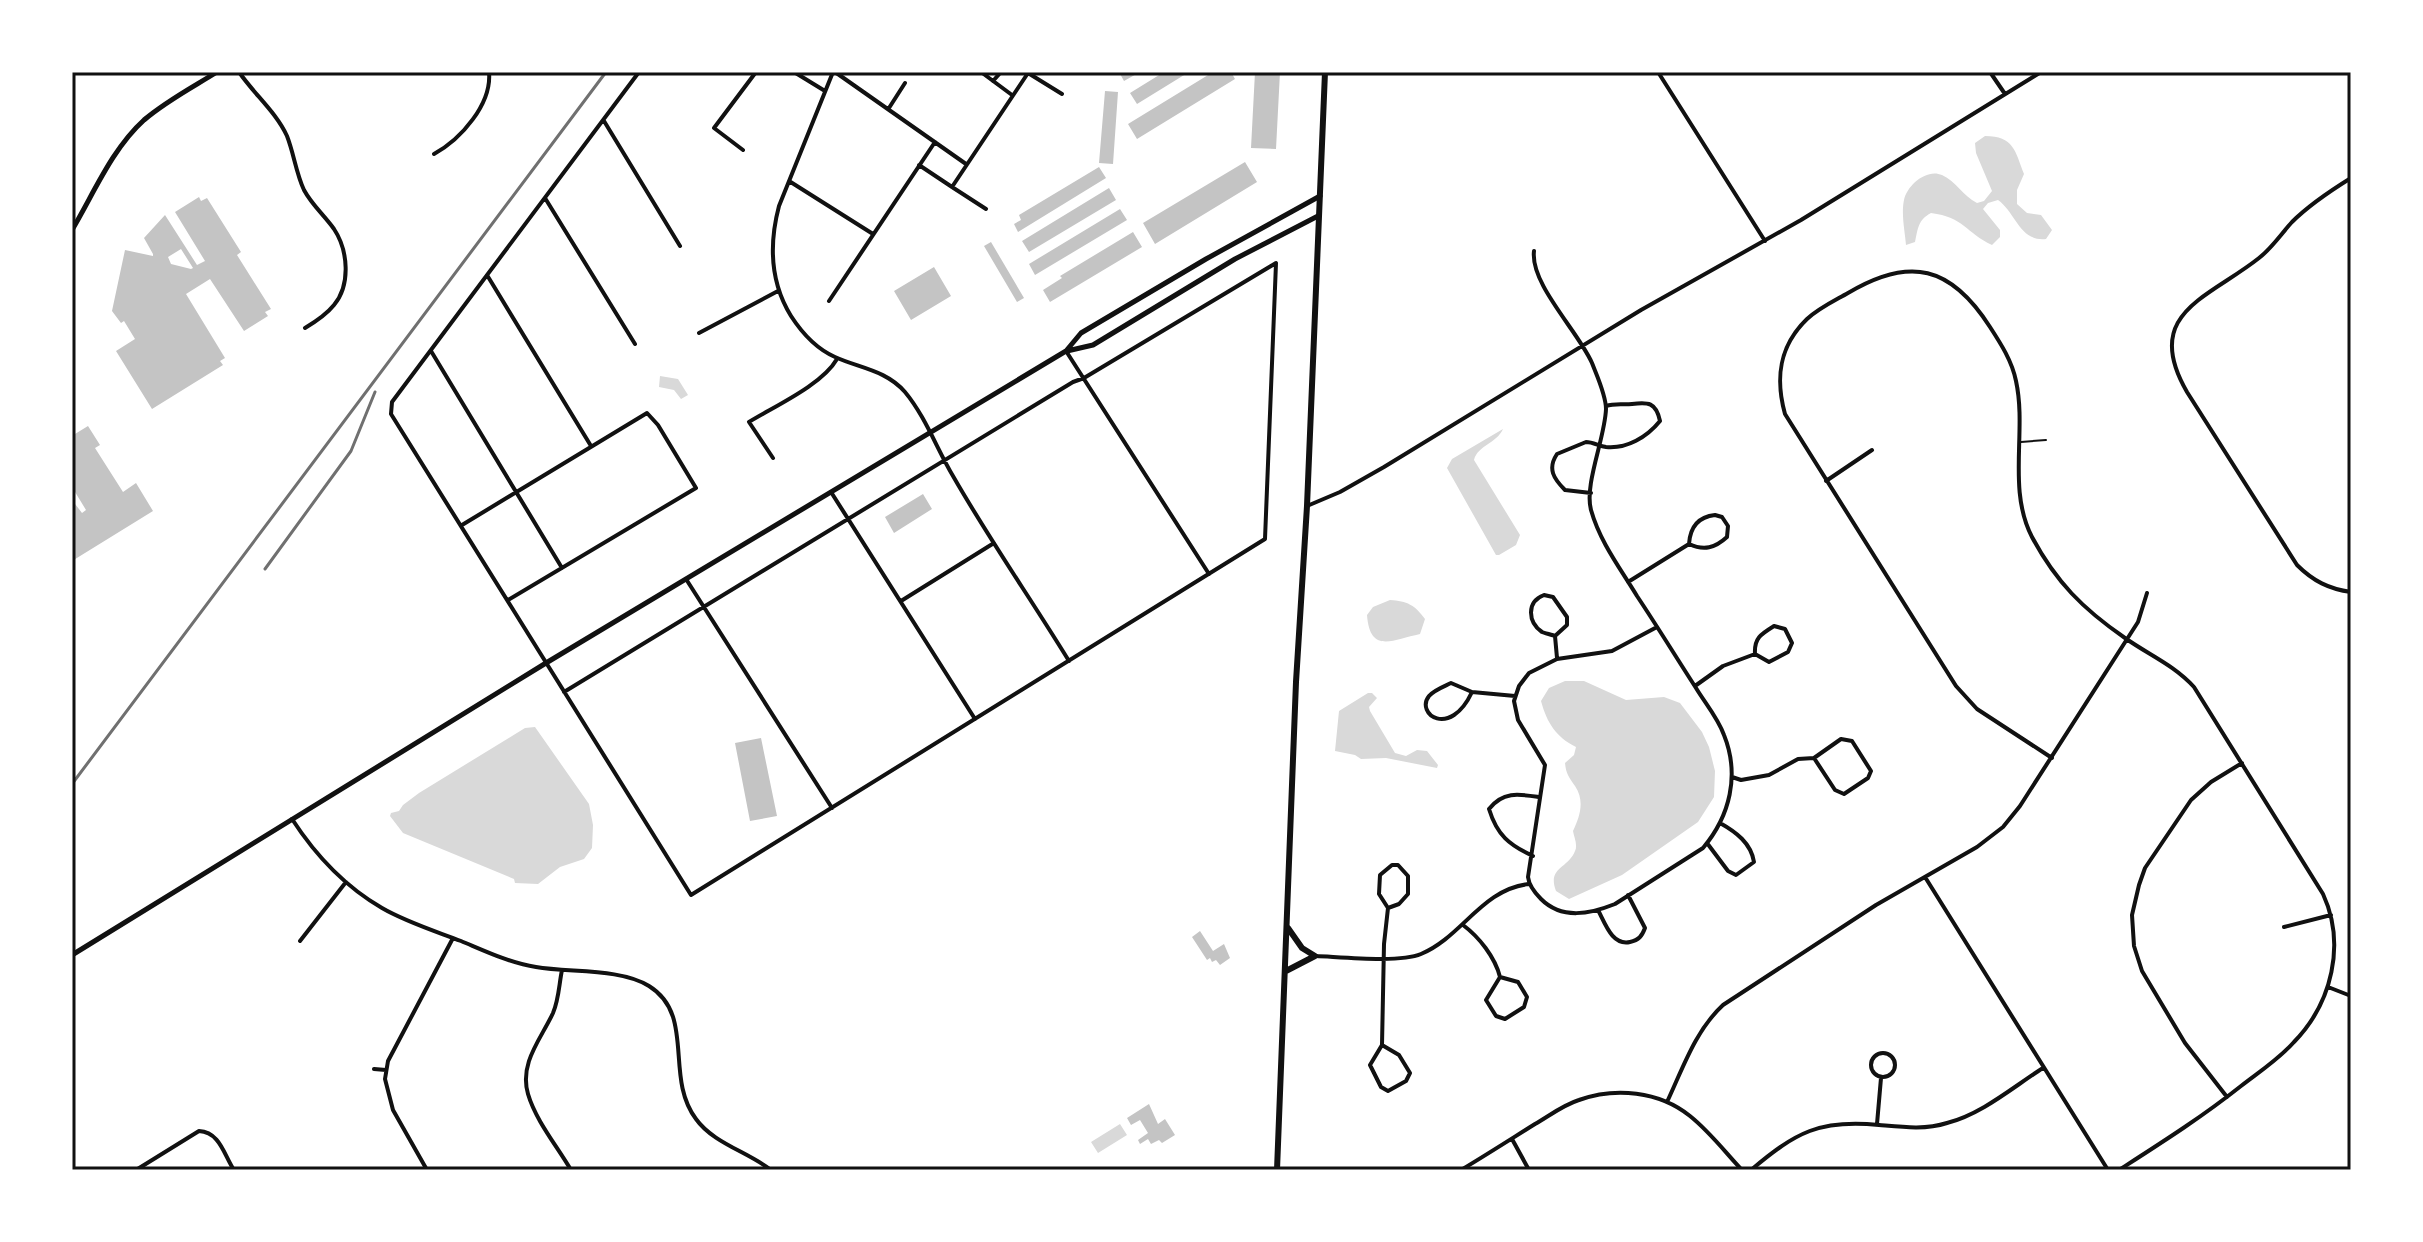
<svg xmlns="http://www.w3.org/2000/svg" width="2423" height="1242" font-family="Lato,sans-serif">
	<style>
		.water { fill: #d9d9d9 }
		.building { fill: #c4c4c4; fill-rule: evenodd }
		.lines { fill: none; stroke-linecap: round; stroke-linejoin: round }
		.service { stroke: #111; stroke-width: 2 }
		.minor { stroke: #111; stroke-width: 4 }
		.tertiary { stroke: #111; stroke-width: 5 }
		.secondary { stroke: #111; stroke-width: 5 }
		.primary { stroke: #111; stroke-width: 6 }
		.rail { stroke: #707070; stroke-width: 3 }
		.neatline { fill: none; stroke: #111; stroke-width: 3 }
	</style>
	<rect width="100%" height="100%" fill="#fff"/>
	<path class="water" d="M1985 136C2014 136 2015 151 2024 174L2017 190V204L2027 213 2041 215 2052 230 2046 239C2020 242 2016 213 1998 200L1988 203 1983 209 2000 230V237L1992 245C1966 233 1964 217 1931 213 1918 220 1918 228 1915 242L1906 245C1905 232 1901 214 1904 200 1907 185 1927 168 1942 175 1956 181 1963 196 1977 203L1984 201 1992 191 1976 153 1975 143Z
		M660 376 678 379 688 395 681 399 674 390 659 387Z
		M1503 429C1496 444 1478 445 1474 460L1520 535 1516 545 1499 555H1496L1447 468 1452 459Z
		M1390 600C1407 601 1415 605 1425 619L1420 634C1392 640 1370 654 1367 615L1373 607Z
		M1565 681H1584L1626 700 1664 697 1680 703 1702 732 1709 747 1715 771 1714 797 1698 822 1622 875 1569 899 1556 891C1547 867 1568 869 1575 851 1578 845 1574 837 1573 831 1580 816 1585 801 1575 786 1569 777 1566 774 1565 763L1574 755 1576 747C1556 737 1547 723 1541 701L1549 688Z
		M1368 693H1372L1377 698 1369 707 1370 711 1395 753 1406 756 1417 750 1427 751 1438 765 1437 768 1386 758 1361 759 1355 755 1335 751 1339 711Z
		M535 727 589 804 593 825 592 848 584 859 560 867 538 884 515 883 514 879 403 833 390 816 391 813 399 811 403 805 419 793 525 728Z
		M1120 1124 1127 1135 1098 1153 1091 1142Z"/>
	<path class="building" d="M1119 72H1140L1124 81Z
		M1164 72H1189L1137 104 1130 93Z
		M1213 72H1231L1235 79 1137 139 1128 124Z
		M1255 72H1280L1276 149 1251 148Z
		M1105 91 1118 92 1113 164 1099 163Z
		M1245 162 1257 182 1155 244 1143 223Z
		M1099 167 1106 178 1018 232 1014 224 1021 220 1019 215Z
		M1109 188 1116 200 1029 252 1022 241Z
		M199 197 201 201 207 198 241 252 237 255 271 309 265 312 268 316 244 331 210 279 186 294 225 358 220 361 223 365 152 409 116 351 135 339 124 321 121 323 112 311 125 250 153 256V254L144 238 165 215 197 265 205 261 175 212ZM181 249 193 268 191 269 171 264 168 257Z
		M1120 209 1127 220 1035 275 1029 264Z
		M1133 232 1142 247 1050 302 1043 290 1062 278 1060 276Z
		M991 242 1024 298 1017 302 984 246Z
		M934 267 951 296 911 320 894 291Z
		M88 426 100 445 95 448 123 492 136 483 153 511 72 561V500L82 513 86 510 72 487V430L75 434Z
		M923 494 932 509 894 533 885 517Z
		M761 738 777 816 750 821 735 743Z
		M1200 931 1213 951 1224 944 1230 958 1220 965 1216 960 1212 962 1210 958 1207 960 1192 937Z
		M1149 1104 1158 1124 1165 1119 1175 1135 1162 1143 1159 1140 1151 1144 1148 1139 1140 1144 1138 1140 1148 1133 1140 1120 1131 1125 1127 1118Z"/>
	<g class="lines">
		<path class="service" d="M2021 442 2046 440"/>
		<path class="minor" d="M239 72C254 94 276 112 287 136 294 154 296 173 304 190 312 205 324 215 334 229 348 250 351 285 334 305 326 315 315 322 305 328
			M794 72 825 91
			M833 72 779 206C769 244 770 282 791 316 802 333 817 349 835 357 859 368 886 370 905 392 925 416 937 449 953 476 989 539 1031 599 1069 661
			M835 72 966 164
			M981 72 1012 95
			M1658 72 1765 241
			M1990 72 2005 94
			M1028 73 1062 94
			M993 81 1001 72
			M889 108 905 83
			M604 121 680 246
			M743 150 714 128 756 72
			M434 154C461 139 492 104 489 72
			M919 165 952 187
			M2351 178C2330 191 2310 204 2292 222 2281 234 2272 248 2259 258 2209 298 2141 313 2187 392L2297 565C2313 581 2329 589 2351 592
			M789 181 873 234
			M545 198 635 344
			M986 209 952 187 1028 73
			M1534 251C1530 284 1578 331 1592 363 1597 376 1606 395 1606 409 1605 438 1584 485 1591 510 1600 542 1620 568 1637 596 1657 626 1676 657 1696 688 1705 703 1718 718 1724 735 1740 775 1730 816 1703 848L1615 904C1590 914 1562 920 1541 899 1535 893 1529 886 1528 877L1545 765 1518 720 1514 701 1519 686 1529 673 1557 659 1612 651 1657 627
			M487 275 591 446
			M829 301 935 142
			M699 333 778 291
			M431 351 562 568
			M1066 351 1209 574
			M773 458 749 422C775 406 822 385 837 359
			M1826 481 1872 450
			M831 492 975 719
			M1591 493 1565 490C1554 479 1547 469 1557 454L1586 442C1593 442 1599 446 1606 447 1627 449 1647 437 1660 421 1656 402 1648 402 1632 404 1623 405 1615 403 1606 406
			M1307 506 1340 492 1384 467 1641 310 1801 220 2041 72
			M1715 515 1722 517 1728 526 1727 537C1715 548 1704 551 1689 544 1690 528 1697 517 1715 515Z
			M462 525 647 413 658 425 696 488 508 600
			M686 579 832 808
			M1628 582 1689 544
			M1544 595 1553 597 1567 617V625L1555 636C1553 635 1544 633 1542 632 1528 622 1526 602 1544 595Z
			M901 601 994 543
			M1774 626 1785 629 1792 643 1788 652 1769 662 1755 654C1754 638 1761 634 1774 626Z
			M1555 636 1557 658
			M1695 686 1723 666 1755 654
			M564 692 1073 382 1084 378 1276 263 1265 539 691 895C591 735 491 574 391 414L392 402 639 72
			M1472 692C1450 739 1415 714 1429 696 1434 690 1445 686 1451 683L1472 692 1515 696
			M2052 758 1977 709 1956 686 1785 414C1775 378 1779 346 1807 319 1819 308 1834 301 1848 293 1910 256 1951 266 1990 327 2001 344 2012 361 2016 381 2027 431 2007 489 2032 537 2056 582 2083 609 2125 638 2149 655 2174 665 2194 687L2323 894C2346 944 2332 1003 2294 1042 2279 1059 2259 1072 2241 1086 2202 1117 2161 1143 2119 1170
			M1732 777 1741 780 1769 775 1798 759 1814 758 1841 739 1852 741 1871 771 1868 778 1844 794 1835 790 1814 758
			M292 819C316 856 344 886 382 908 406 922 435 931 461 941 485 951 510 963 536 967 570 973 620 968 649 986 696 1015 664 1077 696 1119 713 1143 748 1152 771 1170
			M1707 843 1728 871 1736 875 1754 862C1751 843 1736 832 1720 823
			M1533 856C1509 845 1497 835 1489 809 1503 791 1519 794 1539 797
			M1925 877 2108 1170
			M1598 910C1605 923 1612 946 1630 942 1639 940 1642 936 1645 928L1628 895
			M1463 925C1479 937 1495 957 1500 977
			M2284 927 2331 915
			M300 941 346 882
			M1316 956C1341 957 1400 963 1421 954 1462 937 1482 889 1529 884
			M562 970C559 984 559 999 553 1013 541 1039 519 1063 528 1094 536 1121 557 1146 571 1170
			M1500 977 1518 982 1527 997 1524 1007 1505 1019 1496 1016 1486 1000Z
			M2328 987 2351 996
			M1382 1045 1399 1055 1410 1073 1406 1081 1388 1091 1381 1087 1370 1065 1382 1045 1384 944 1388 908 1379 894 1380 875 1392 865H1398L1408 876V894L1399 904 1388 908
			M1871 1065a12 12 0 1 1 24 0a12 12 0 1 1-24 0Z
			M374 1069 386 1070
			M2227 1097 2185 1043 2142 971 2134 946 2132 915 2139 885 2145 868 2191 800 2211 782 2242 763
			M1667 1102C1683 1068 1695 1031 1723 1005L1876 905 1977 847 2003 827 2020 806 2138 622 2147 593
			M1877 1124 1881 1078
			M1512 1139 1529 1170
			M136 1170 199 1131C220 1132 224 1155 234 1170
			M427 1170 393 1110 385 1079 388 1061 453 938
			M1461 1170C1486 1155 1511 1139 1535 1124 1549 1116 1563 1105 1579 1100 1615 1087 1659 1091 1690 1116 1710 1132 1725 1152 1742 1170
			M1751 1170C1796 1132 1820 1119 1879 1125 1902 1127 1925 1130 1947 1123 1982 1114 2013 1087 2043 1068"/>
		<path class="tertiary" d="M72 230C94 193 112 149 144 120 166 101 193 87 217 72"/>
		<path class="secondary" d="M1067 351 1093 345 1235 259 1318 216
			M72 955 546 663 1066 351 1081 333 1206 259 1320 196"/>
		<path class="primary" d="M1286 971 1315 956 1302 948 1288 928
			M1277 1170 1296 682 1307 506 1325 72"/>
		<path class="rail" d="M265 569 351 451 375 392
			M72 784 606 72"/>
	</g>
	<rect width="2423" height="1242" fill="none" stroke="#ffffff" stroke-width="148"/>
	<rect x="74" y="74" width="2275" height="1094" class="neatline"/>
</svg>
